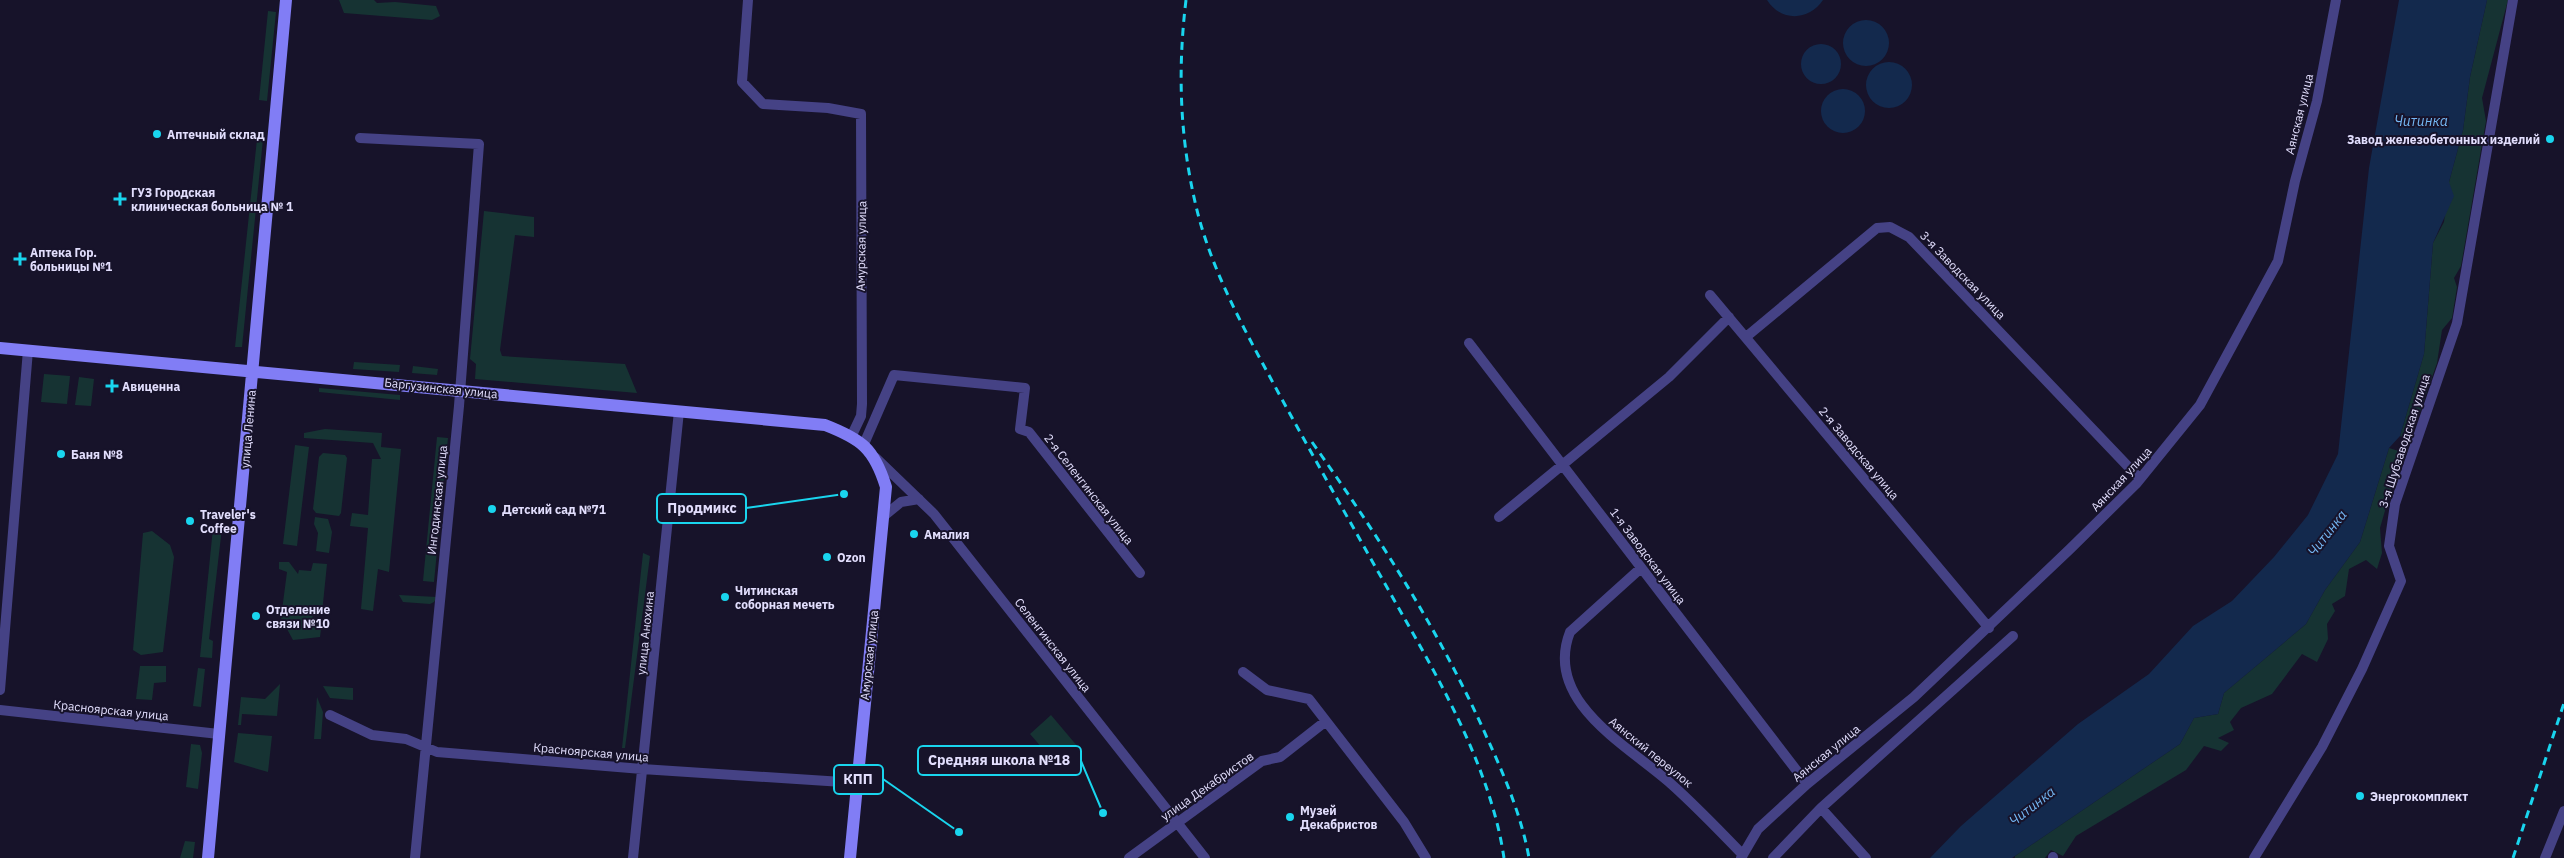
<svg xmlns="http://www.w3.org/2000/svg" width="2564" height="858" font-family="'IBM Plex Sans',sans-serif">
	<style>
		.green { fill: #163333 }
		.water { fill: #13294d }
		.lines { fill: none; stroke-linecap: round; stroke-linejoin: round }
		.street { stroke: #454285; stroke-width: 10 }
		.secondary { stroke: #817df5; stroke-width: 12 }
		.rail { stroke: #19d5ee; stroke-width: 3; stroke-dasharray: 8 6; stroke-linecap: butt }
		.poi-dot { fill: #19d5ee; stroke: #17132a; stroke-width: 2 }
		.labels { text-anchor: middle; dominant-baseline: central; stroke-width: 4; stroke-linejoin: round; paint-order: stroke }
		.street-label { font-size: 12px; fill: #e2defd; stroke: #17132a }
		.poi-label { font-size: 12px; font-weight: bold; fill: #e2defd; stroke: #17132a; text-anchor: start }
		.water-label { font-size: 14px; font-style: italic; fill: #74b7f4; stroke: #17132a }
		.leader { fill: none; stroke: #19d5ee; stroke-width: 2 }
		.callout-dot { fill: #19d5ee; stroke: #17132a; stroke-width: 2 }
		.callout { fill: #17132a; stroke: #19d5ee; stroke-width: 2 }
		.callout-label { font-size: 14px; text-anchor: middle; font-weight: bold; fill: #e2defd }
	</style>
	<rect width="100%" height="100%" fill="#17132a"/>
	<path class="green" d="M339 0H374L377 3 395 2 436 6 440 16 432 20 344 13Z
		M2487 0H2508L2482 98 2486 121 2461 266 2454 278 2457 287 2452 318 2442 330 2437 363 2410 440 2400 436 2424 354 2433 243 2444 222 2449 182 2463 130 2470 77Z
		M268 11 276 12 267 101 259 100Z
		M257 139H263L242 347H235Z
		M484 211 534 217V237L515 235 500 350 502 356 625 364 637 393 475 379 476 364 470 359Z
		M354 362 400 365 399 372 353 369Z
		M413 366 438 369 437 375 412 373Z
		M44 374 70 376 67 404 41 402Z
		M79 377 94 379 91 406 75 405Z
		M319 388 400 395V400L319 392Z
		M325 429 382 433 381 447 401 449 389 572 378 569 373 611 361 609 368 528 350 526 352 513 368 515 372 459H381L373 443 304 438V433Z
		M437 437 448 438 434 582 423 581Z
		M295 445 309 447 297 546 283 544Z
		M2389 448 2402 452 2380 528 2382 553 2377 569 2366 560 2349 569 2345 596 2332 604 2335 611 2327 624 2328 639 2317 662 2302 654 2272 694 2241 708 2230 722 2234 730 2218 738 2229 743 2221 751 2204 746 2186 770 2076 836 2063 856 2051 850 2045 858H2015V856L2180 744 2194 718 2218 714 2224 693 2306 624 2325 590 2360 542Z
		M323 453 345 455 347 458 341 513 339 516 316 513 313 509 319 457Z
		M315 517 328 519 332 532 329 553 316 551 318 533 314 524Z
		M213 528H222L209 639 213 641 212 658 200 657Z
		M152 531 170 545 174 557 163 652 141 655 133 650 143 533Z
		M643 553 650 556 625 748H622Z
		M279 562H289L298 574 299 570 311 571 313 563 327 564 322 613H313L312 621H322L320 637 293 640 281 618 287 572 279 569Z
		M399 595 437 597 434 602 430 604 403 602Z
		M140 666H166V682L154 683 152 700 136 699Z
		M198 668 205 669 201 707 193 706Z
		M280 684 277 716 242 714 241 725H238L241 697 265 699Z
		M323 686 353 688V700L330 698Z
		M317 697 323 712 321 739H314Z
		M1051 715 1078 747 1057 765 1030 734Z
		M238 733 272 736 268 772 234 762Z
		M191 744 200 745 202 753 198 789 186 787Z
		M185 841 195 842 193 858H180Z"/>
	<path class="water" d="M1767 0H1823C1809 21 1781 22 1767 0Z
		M2399 0H2487L2470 77 2463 130 2449 182 2454 196 2433 243 2424 354 2400 436 2389 448 2360 542 2325 590 2306 624 2224 693 2218 714 2194 718 2180 744 2012 858H1930L1961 826 2078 724 2149 674 2193 626 2232 601 2274 557 2308 515 2338 454 2369 168Z
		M1843 43a23 23 0 1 1 46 0a23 23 0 1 1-46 0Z
		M1801 64a20 20 0 1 1 40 0a20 20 0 1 1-40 0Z
		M1866 85a23 23 0 1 1 46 0a23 23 0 1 1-46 0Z
		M1821 111a22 22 0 1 1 44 0a22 22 0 1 1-44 0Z"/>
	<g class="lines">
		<path class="street" d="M748 0 742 82 763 104 828 108 861 114 862 404 861 416 852 435
			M360 138 479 144 459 406 415 858
			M1710 295 1989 628
			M1746 337 1877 228 1890 227 1909 237 2140 479
			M1469 343 1807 784
			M864 444 894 375 1025 388 1020 429 1029 432 1140 573
			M876 458 934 514 1205 858
			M884 516 901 502 919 499
			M1499 517 1669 377 1729 317
			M1641 568 1570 632C1543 701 1627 745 1669 782 1695 805 1719 830 1743 855
			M1243 672 1267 690 1309 699 1404 822 1426 858
			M0 690 28 350
			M0 710 219 734
			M330 715 372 735 406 739 437 752 642 769 858 783
			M1821 808 1866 858
			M633 858 679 411
			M1129 858 1262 761 1280 757 1326 721
			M1741 858 1758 829 1807 784 1914 697 2070 549 2136 484 2200 405 2278 261 2295 181 2317 101 2336 0
			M1773 858 1821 808 2013 636
			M2053 858V857
			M2254 858 2322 747 2362 669 2401 581 2389 546 2395 504 2457 323 2513 0
			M2545 858 2564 811"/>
		<path class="secondary" d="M0 348 825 425C861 439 874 448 886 487L850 858
			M208 858 286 0"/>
		<path class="rail" d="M1186 0C1177 74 1180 146 1199 218 1216 280 1248 336 1278 392 1320 469 1363 545 1406 621 1447 693 1492 776 1504 858
			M1312 442C1379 537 1441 633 1488 740 1505 777 1522 818 1529 858
			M2513 858 2564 703"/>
	</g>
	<g class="poi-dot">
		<circle cx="157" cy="134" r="5"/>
		<circle cx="2550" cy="139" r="5"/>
		<path d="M117.5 191.5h5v5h5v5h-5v5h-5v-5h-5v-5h5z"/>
		<path d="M17.5 251.5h5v5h5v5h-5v5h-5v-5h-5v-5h5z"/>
		<path d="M109.5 378.5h5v5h5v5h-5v5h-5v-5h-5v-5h5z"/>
		<circle cx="61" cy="454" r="5"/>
		<circle cx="492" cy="509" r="5"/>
		<circle cx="190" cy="521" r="5"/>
		<circle cx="914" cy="534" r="5"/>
		<circle cx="827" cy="557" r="5"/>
		<circle cx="725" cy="597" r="5"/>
		<circle cx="256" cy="616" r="5"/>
		<circle cx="2360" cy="796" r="5"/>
		<circle cx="1290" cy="817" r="5"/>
	</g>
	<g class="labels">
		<g class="street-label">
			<text transform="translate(2299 114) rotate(-76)">Аянская улица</text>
			<text transform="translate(861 246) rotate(-89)">Амурская улица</text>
			<text transform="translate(1963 275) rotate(46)">3-я Заводская улица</text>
			<text transform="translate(441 388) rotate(6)">Баргузинская улица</text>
			<text transform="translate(248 429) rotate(-85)">улица Ленина</text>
			<text transform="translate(2404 441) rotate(-72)">3-я Шубзаводская улица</text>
			<text transform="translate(1859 453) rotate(50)">2-я Заводская улица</text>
			<text transform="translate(2121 479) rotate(-47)">Аянская улица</text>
			<text transform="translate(1089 489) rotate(52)">2-я Селенгинская улица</text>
			<text transform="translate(437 500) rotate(-84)">Ингодинская улица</text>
			<text transform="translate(1648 556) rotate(53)">1-я Заводская улица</text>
			<text transform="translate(645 633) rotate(-84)">улица Анохина</text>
			<text transform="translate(1053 645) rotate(52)">Селенгинская улица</text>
			<text transform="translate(869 655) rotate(-84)">Амурская улица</text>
			<text transform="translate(111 710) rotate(6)">Красноярская улица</text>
			<text transform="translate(591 752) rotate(5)">Красноярская улица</text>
			<text transform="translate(1651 752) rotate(39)">Аянский переулок</text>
			<text transform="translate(1826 753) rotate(-39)">Аянская улица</text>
			<text transform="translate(1207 786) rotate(-35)">улица Декабристов</text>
		</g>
		<g class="poi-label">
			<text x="167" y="134">Аптечный склад</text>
			<text x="2540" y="139" text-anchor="end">Завод железобетонных изделий</text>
			<text x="131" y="192">ГУЗ Городская<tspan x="131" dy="14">клиническая больница № 1</tspan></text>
			<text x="30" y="252">Аптека Гор.<tspan x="30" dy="14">больницы №1</tspan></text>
			<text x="122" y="386">Авиценна</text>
			<text x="71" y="454">Баня №8</text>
			<text x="502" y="509">Детский сад №71</text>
			<text x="200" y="514">Traveler's<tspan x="200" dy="14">Coffee</tspan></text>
			<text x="924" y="534">Амалия</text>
			<text x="837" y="557">Ozon</text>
			<text x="735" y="590">Читинская<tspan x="735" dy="14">соборная мечеть</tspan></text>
			<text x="266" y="609">Отделение<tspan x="266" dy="14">связи №10</tspan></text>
			<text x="2370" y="796">Энергокомплект</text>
			<text x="1300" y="810">Музей<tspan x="1300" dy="14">Декабристов</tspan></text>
		</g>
		<g class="water-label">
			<text x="2421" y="121">Читинка</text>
			<text transform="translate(2327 533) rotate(-52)">Читинка</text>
			<text transform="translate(2032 806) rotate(-38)">Читинка</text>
		</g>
	</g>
	<path class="leader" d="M844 494L746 508M1103 813L1081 761M959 832L883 779"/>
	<g class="callout-dot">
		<circle cx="844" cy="494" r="5"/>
		<circle cx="1103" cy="813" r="5"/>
		<circle cx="959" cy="832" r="5"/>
	</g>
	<g class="callout">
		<rect x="657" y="494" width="89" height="29" rx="5"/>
		<rect x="918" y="746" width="163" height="29" rx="5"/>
		<rect x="834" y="765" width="49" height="29" rx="5"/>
	</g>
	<g class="callout-label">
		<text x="702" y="513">Продмикс</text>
		<text x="999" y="765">Средняя школа №18</text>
		<text x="858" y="784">КПП</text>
	</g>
</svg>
